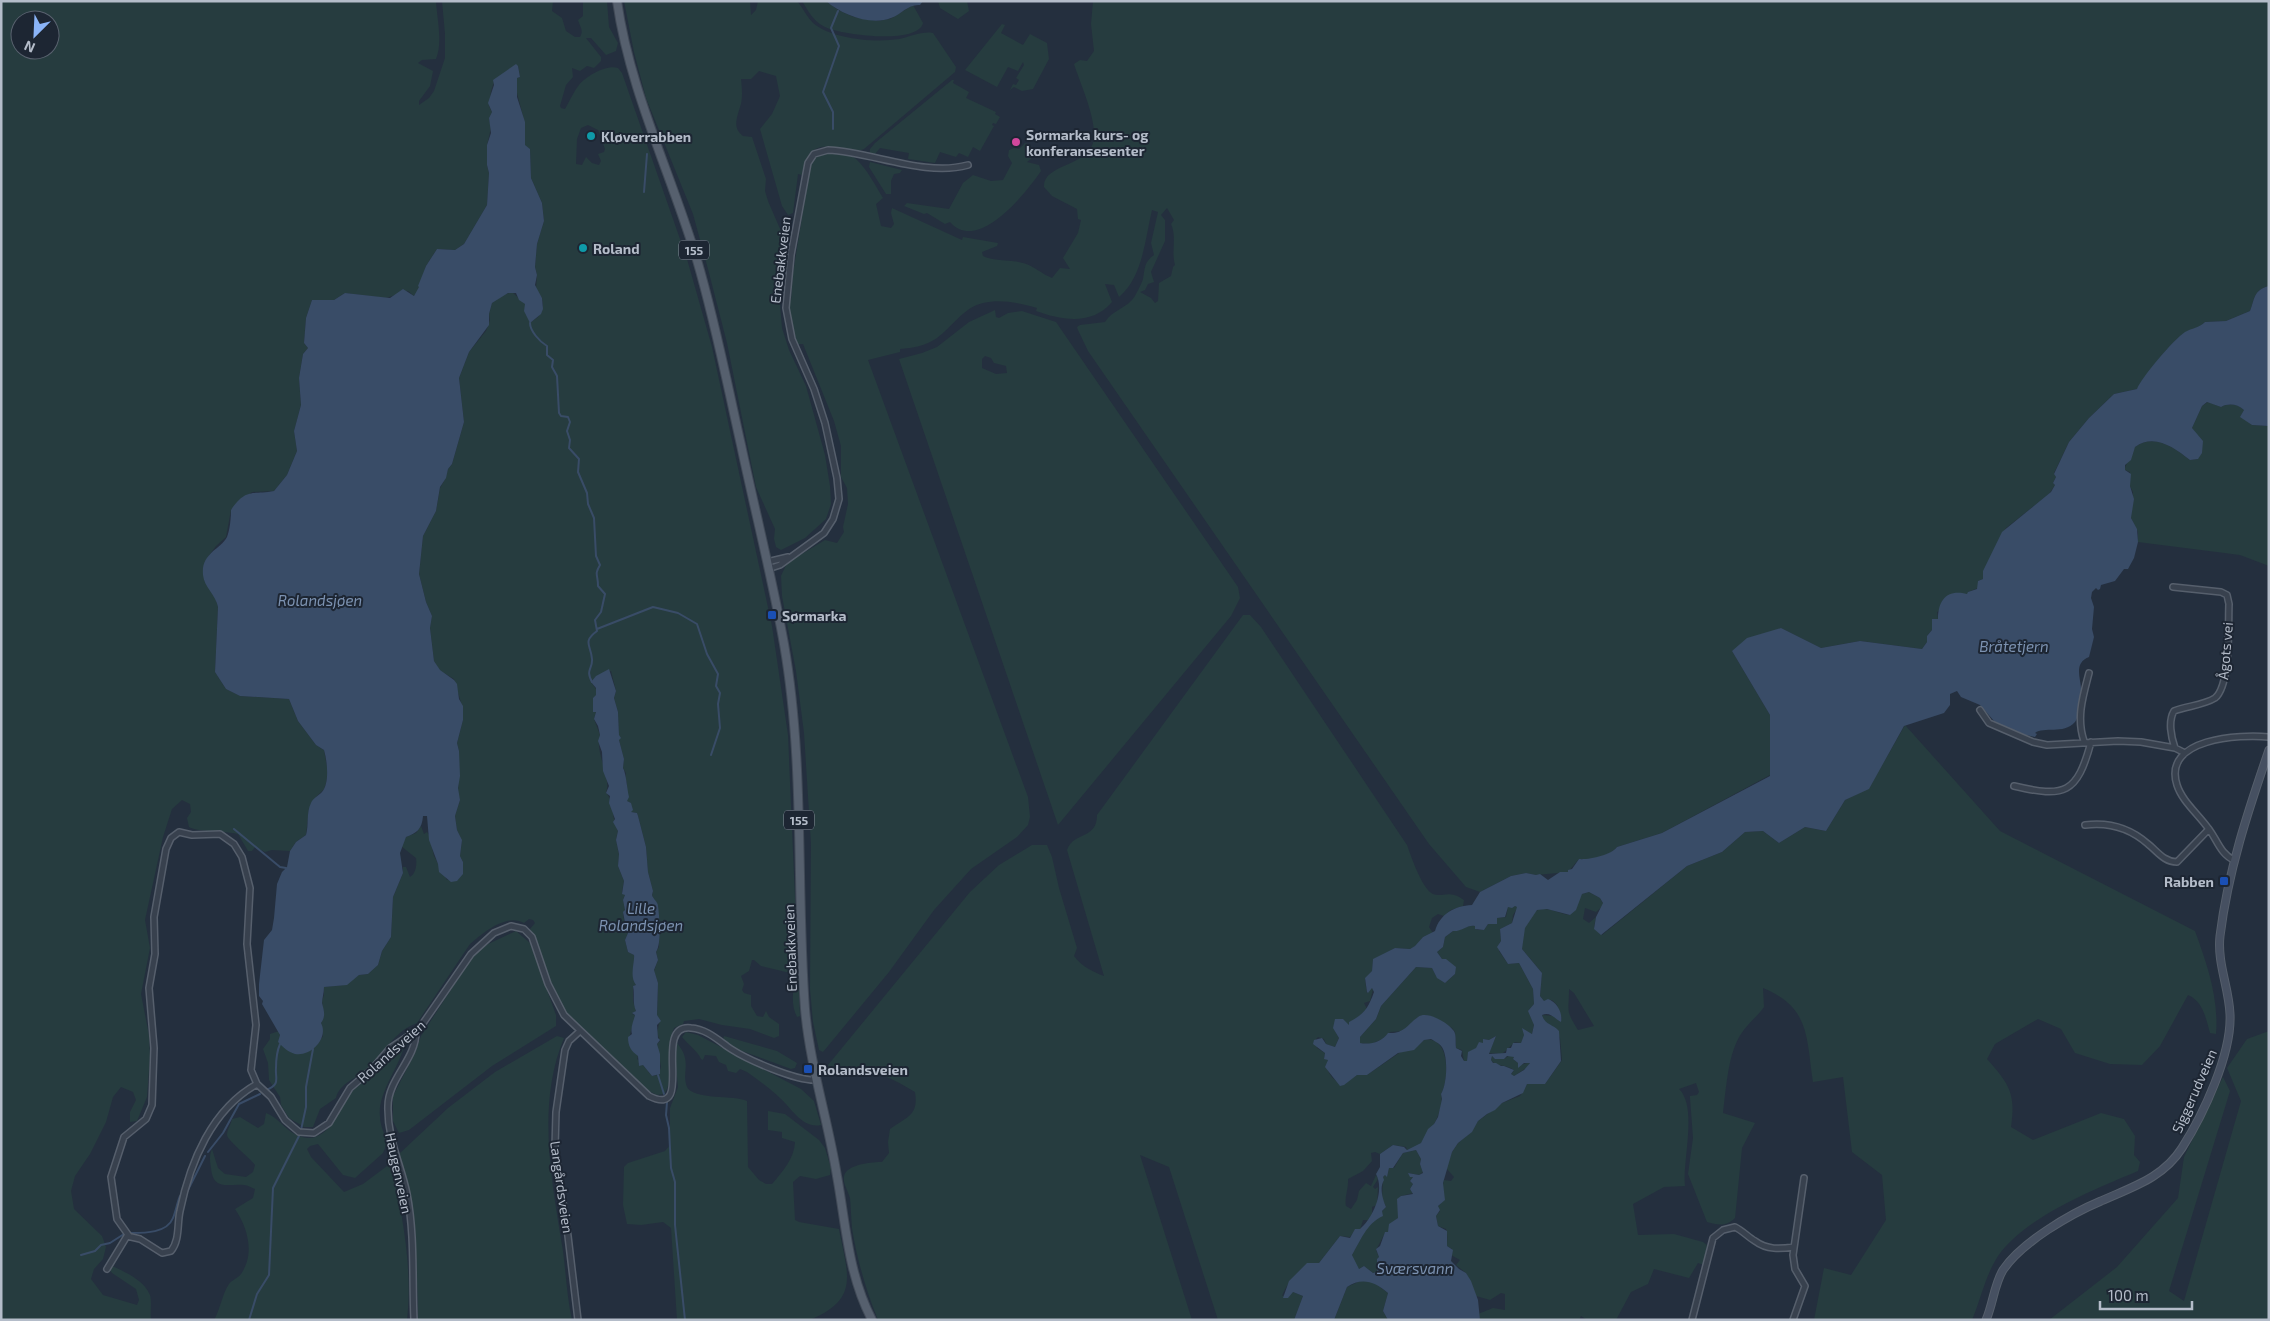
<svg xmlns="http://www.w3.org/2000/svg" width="2270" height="1321" font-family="'Exo 2',sans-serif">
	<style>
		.green { fill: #263c3f; fill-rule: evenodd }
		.water { fill: #394c67; fill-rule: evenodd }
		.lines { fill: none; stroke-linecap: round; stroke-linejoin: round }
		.stream { stroke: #394c67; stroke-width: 2 }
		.street-casing { stroke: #565f6c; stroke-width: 8 }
		.secondary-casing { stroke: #565f6c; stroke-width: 9 }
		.primary-casing { stroke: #414a57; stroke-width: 10 }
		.street { stroke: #38414e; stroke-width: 5 }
		.secondary { stroke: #465061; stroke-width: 7 }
		.primary { stroke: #56606e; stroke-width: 8 }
		.culture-dot { fill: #0f9aa8; stroke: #1d2633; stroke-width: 2 }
		.hotel-dot { fill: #d1479c; stroke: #1d2633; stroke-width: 2 }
		.transit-dot { fill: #1a4fb4; stroke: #1d2633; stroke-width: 2 }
		.labels { text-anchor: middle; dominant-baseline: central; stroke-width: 4; stroke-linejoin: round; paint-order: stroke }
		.shield { fill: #1d2633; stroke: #878f9c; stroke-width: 1 }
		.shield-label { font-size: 12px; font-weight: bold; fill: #b4bcc9 }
		.poi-label { font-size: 14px; font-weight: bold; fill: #b4bcc9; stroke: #1d2633; text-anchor: start }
		.street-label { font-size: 14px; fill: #b4bcc9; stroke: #1d2633 }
		.water-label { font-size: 15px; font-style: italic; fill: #7c92b1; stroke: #1d2633 }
	</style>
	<rect width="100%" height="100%" fill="#242f3e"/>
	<path class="green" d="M1 1H436C437 19 443 42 436 59L422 60 418 63 433 71 430 86 419 101V105L429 98 434 91 445 58V34L442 1H553L552 11 562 18 566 31 575 37H580C584 30 580 27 578 20L583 16V1H607L609 27 618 43 616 51 606 55 591 38H586L601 57V61L594 68 587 66 580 71 572 68 573 77 566 85 560 106 561 108 565 109C569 102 574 91 579 85 586 76 607 64 618 68L622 73 687 259 712 347 772 626 788 735 800 1016 797 1017C790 1004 794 990 794 977L790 973 761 966 754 960H752L749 971 741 976 744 984 742 990 744 993 751 995V1006L757 1016 763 1017 766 1011 769 1017 779 1024V1036L774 1038 750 1029 722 1025 699 1019 684 1021 683 1024 674 1028C665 1050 676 1079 664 1094L657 1095 645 1089 570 1018C551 991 544 959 530 929L535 923 533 920 529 919 524 923C506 913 483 933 470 944L417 1023C394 1031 383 1055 366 1070 356 1078 339 1084 336 1098L320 1109 313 1127H304L289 1118 281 1105 280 1097 269 1080 268 1063 263 1049 270 1039V1034L279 1031 280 1036 279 1039 316 1046 323 1036 321 1023 324 1016 322 1001 324 995V987L344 985 359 975 368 974 378 965 382 951 391 937 393 897 403 873V867H406L410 877C416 874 417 864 416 858L401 846 406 837 416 833 421 826 424 834 427 832 429 835 434 856 447 880 462 875 463 862 460 856 462 841 457 830 455 816 460 800 458 794 459 751 457 743 463 720 462 706 454 679 439 670 434 661 430 628 432 616 426 602 419 574 423 536 436 511 440 488 444 481 448 469 452 464 464 422 459 378 469 352 486 331 490 320 489 314 492 303 503 295 512 292 525 304V313L531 322 538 317 543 305 542 298 536 290 537 275 535 267 537 244 544 221 542 203 531 178 530 149 525 146 523 116 517 93V78L520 77 518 66H514L494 82 491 91 489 106 492 112 489 118 491 128 487 145V165L489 173 487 205 464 244 455 250 437 249 426 266 418 292 414 296 408 291 386 298 345 293 334 300H312L306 318 304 343 308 348 303 354 299 378 301 405 294 431 297 451 287 475 274 491 252 492 231 510 226 537 216 546 207 558 204 579 216 599 218 607 215 672 226 689 240 696 289 699 298 721 316 745 324 750 328 772 326 783 324 789 316 797 309 809 306 835 296 842 290 851 272 850 265 852 255 847 252 851H248L238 834C226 831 196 832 189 827L187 818 191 812 190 804 182 800 172 809 163 837 145 920 150 948 141 994 149 1035 150 1056 147 1097 137 1121 130 1122V1112L136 1100 133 1092 121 1087 113 1097 106 1122 90 1154 75 1176 71 1191 74 1209 102 1236 106 1247 103 1259 94 1269 91 1279 103 1295 137 1305 139 1300 136 1289 112 1273 109 1269 112 1266C125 1272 144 1280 150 1295 152 1302 150 1312 151 1320H1ZM20 20H50V50H20ZM588 125 598 130 605 149 604 152 598 154 601 161 599 165 592 163 586 157 582 165 576 164 577 139 581 128ZM607 671H611L616 691 614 698 618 712 619 740 624 759 623 768 626 773 625 781 627 782V801L631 803V812L637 813 638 816 646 847 648 872 653 891 652 895 658 908 657 910 659 947 656 952 658 960 654 971 658 983 657 1016 660 1020 657 1033 660 1041 657 1044 661 1067 658 1075 652 1076 643 1065 638 1064 640 1061 637 1059 638 1056C622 1038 633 1034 635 1015L632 1014 636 1011 633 1001V986L636 985C631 973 635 965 634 955L628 952 625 940 628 933 624 928H626L623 915 625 909 623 900 625 895 622 892 624 881 618 866 619 855 616 840 618 831C611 819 615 804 606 792 612 779 594 750 600 735L594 719 596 712H593V700L596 695V689L591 682Z
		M624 1H750L751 15 756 10 758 1H797C803 8 807 17 813 23 832 39 875 43 899 39 910 37 922 31 933 33L956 67 955 72 864 149C840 159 812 125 802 175L798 174 793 213 788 215 782 206 760 129 772 114 780 96 776 76 759 71 751 79H741C742 88 743 99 740 107 737 118 732 128 743 136L752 137 766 179 765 191 768 201 787 245 780 304 782 328 789 350 806 386 825 455 830 486 831 504 826 519 805 538 781 550 776 547 774 539 775 529 756 487 727 343 708 269 693 214 646 98 634 52Z
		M802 1H826L838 10 854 17 877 21 890 19 913 5 923 23C918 45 841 35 825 27 814 22 808 11 802 1Z
		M938 1H967L969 11 958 19 940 8Z
		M1093 1H2269V286C2253 290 2255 299 2250 311L2226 321 2205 322C2199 329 2189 329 2182 335 2164 350 2150 370 2137 389L2114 394 2089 418 2069 442 2054 473 2056 477 2053 483 2055 485 2049 494 2006 528 1984 572 1983 579 1978 581V588L1968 592V594L1937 612 1938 619H1933L1932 630 1927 636V642L1922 649 1860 641 1821 648 1781 628 1732 651 1770 715V775L1662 833 1617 847C1610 857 1591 860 1579 859L1568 872 1536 875 1526 873 1511 876 1480 892 1466 887 1429 844 1088 351 1078 330 1077 327 1080 325 1105 322C1112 310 1128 308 1135 296 1137 292 1142 283 1143 279 1145 268 1144 262 1154 255L1151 243 1158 212 1152 210C1145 239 1143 277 1119 297L1114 285 1105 284 1112 302C1092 326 1061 320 1036 311L1037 308C1020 303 1001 299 983 303 964 307 952 327 937 338 925 346 913 348 900 349V352L868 360 1028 797 1030 817 1028 825 1017 837 971 869 934 910 889 972 823 1052 819 1050 813 1022 810 989 811 844 804 733 796 671 782 596 781 576 787 563 825 540 837 543 844 532 843 527 848 504 847 488 841 477V446L834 421 803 344H797L790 319 788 300H791L793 273 808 180 806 178C808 171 809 162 815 157 824 149 847 152 856 159 867 169 875 185 883 198L876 204 881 226 891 228 894 224 891 213 892 208 962 240 963 237 998 243 997 246 982 252 983 256C995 262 1010 259 1023 263 1034 266 1042 274 1052 278L1060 268 1070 269 1063 258 1078 233 1081 220 1078 219 1077 209 1052 196 1044 187C1043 164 1086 167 1093 143 1099 124 1080 83 1074 64L1080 60 1087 61 1094 51 1091 24ZM1167 208 1174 220 1171 224C1177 237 1171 251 1175 265L1173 267 1171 276 1159 283 1158 301 1155 303 1151 298 1140 292 1145 290 1148 284 1154 282 1151 272 1165 241V220L1161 215Z
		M1002 24 1005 25 1001 33 1023 45 1030 34 1047 43 1049 59 1033 89 1022 91 1014 87 1010 90 1013 84 1016 85 1019 80 1016 78 1024 65 1023 62 1018 71 1008 67 997 87 965 70Z
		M952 80H954L953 83 969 92 966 98 996 112 995 114 1000 117 996 124 993 123 992 125 994 126 980 151 973 147 968 157 959 153 956 157 940 152 935 163 908 159 909 153 880 148 875 154 870 153V149L875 143Z
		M1025 143 1031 145V159L1027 162 1039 165 1041 171C1026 193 978 254 950 222L945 224 927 213 924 214 904 206 907 203 949 209 963 183 973 175 991 181 1003 180 1012 163 1008 156 1009 150 1014 148 1019 149Z
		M870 162 902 170 900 173 894 174 891 181V194H886L869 167Z
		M995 310 996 317 999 318 1008 313 1022 311 1056 322 1238 587 1240 598 1231 616 1058 825 899 359 922 353 937 347 969 322ZM985 356 991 358 994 363 1006 366 1007 373 996 374 982 368V359Z
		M2208 402 2221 407C2230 403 2237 404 2244 410L2241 416 2252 425 2269 426V566L2240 555 2138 542V532L2131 518 2133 492 2130 486V472L2125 470C2124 468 2133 450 2135 447 2155 433 2174 448 2190 460L2198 459 2192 428 2202 406Z
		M1243 615H1250L1261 627 1407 845C1411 856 1422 889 1433 894 1443 898 1448 889 1464 900L1463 906 1451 910 1444 916 1438 914 1432 918 1429 927 1433 933 1423 937 1416 946 1410 949 1395 948 1373 960 1372 971 1365 980 1367 993 1371 988 1373 989 1370 1001 1364 1003 1367 1009 1355 1020 1349 1022V1025L1334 1029 1339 1038 1335 1047 1326 1044 1324 1039 1318 1037 1316 1039 1317 1048 1325 1053 1324 1058 1328 1060C1324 1071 1333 1080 1342 1085L1357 1075H1367L1402 1051 1415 1048 1424 1040C1451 1035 1449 1081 1441 1094 1445 1108 1431 1132 1421 1143 1418 1147 1411 1148 1407 1150L1406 1147 1393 1145 1380 1154 1375 1152 1371 1153 1372 1161 1363 1171 1348 1179C1349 1188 1344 1198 1346 1206L1351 1209 1357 1200 1359 1191 1366 1183 1371 1186 1376 1175 1378 1179 1373 1187 1375 1189 1378 1187 1377 1205 1372 1207V1215L1368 1220H1363L1360 1230 1356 1229 1350 1237 1340 1236 1319 1263C1303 1262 1288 1281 1282 1296L1293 1292 1303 1296 1294 1320H1218L1169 1167 1140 1155 1192 1320H878C866 1290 857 1260 852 1228 851 1218 851 1208 850 1198 848 1190 840 1180 846 1172 853 1164 872 1162 882 1162L889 1153 888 1142 890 1129C906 1117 919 1116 915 1092 889 1076 860 1062 829 1071L828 1065 970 892 999 865 1032 845H1047L1052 857 1059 888 1077 948 1074 956C1081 966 1093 972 1104 976L1067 850C1074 831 1097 840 1097 815Z
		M1905 725 2000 831 2195 931C2207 964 2219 998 2216 1034L2210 1033C2206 1019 2203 1001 2188 995L2160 1046 2142 1065 2110 1064 2075 1053 2061 1029 2038 1019 1995 1044 1987 1059C2009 1084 2016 1093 2011 1127L2033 1140 2101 1113 2124 1119 2135 1136 2134 1155 2140 1162 2138 1171C2095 1189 2025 1217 1998 1256 1985 1276 1981 1299 1972 1320H1814L1824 1268 1851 1275 1886 1220 1882 1175 1852 1152 1843 1077 1813 1082C1806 1038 1811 1008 1763 988L1764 1007C1757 1017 1747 1024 1741 1034 1728 1053 1726 1090 1723 1113L1755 1123 1742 1148 1735 1218C1726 1227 1718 1225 1707 1222L1688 1174 1693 1138 1690 1098V1096L1697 1095 1699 1092 1696 1083 1679 1089C1698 1107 1682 1162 1685 1186L1664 1187 1633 1204 1638 1235 1674 1234 1703 1242 1707 1245 1704 1265 1698 1263 1689 1278 1654 1269 1648 1284 1631 1292 1616 1320H1587L1581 1316 1579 1320H1480L1478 1314 1493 1308 1505 1310V1294L1501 1293 1490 1300 1476 1296 1466 1273 1456 1265 1460 1260 1451 1255 1452 1249 1447 1246C1447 1240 1448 1235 1446 1229L1438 1226 1436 1216 1440 1211 1438 1206C1449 1198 1440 1191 1444 1180L1451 1181 1454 1177 1446 1168 1452 1152 1458 1143 1470 1133 1478 1121 1502 1103 1520 1096 1527 1084H1545L1562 1060 1560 1038 1544 1020 1542 1015 1555 1016 1559 1021 1562 1019 1557 1005 1552 1000 1544 1001 1540 996 1542 973 1522 949C1521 937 1526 910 1542 909 1551 908 1560 914 1570 915L1582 894 1589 892 1600 898 1604 905 1596 912 1585 908 1583 919 1589 923 1596 917 1594 927 1602 935 1687 866 1722 852 1745 832 1763 831 1779 843 1805 827 1826 831 1845 800 1869 788ZM1569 989 1574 993 1594 1026 1578 1030C1565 1009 1569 1013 1569 989Z
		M1515 906 1518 907 1513 915 1512 923 1500 929 1501 941 1499 944V951L1508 964 1519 963 1533 989 1534 1004 1529 1010 1534 1024 1532 1034 1526 1031 1521 1043 1515 1042 1502 1054 1489 1053 1496 1036 1489 1040 1483 1039 1484 1043 1468 1054 1467 1061H1464L1462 1050 1456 1048 1455 1032 1452 1028 1430 1016 1424 1015 1418 1017 1404 1031 1390 1032 1385 1038 1371 1044 1360 1043V1037L1376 1019 1381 1006 1416 967 1432 968 1436 976 1445 983 1455 974 1449 962 1442 959 1437 952 1443 947 1445 937 1453 931C1460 931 1468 924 1475 926L1477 930H1484L1488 924H1497V918L1506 917 1508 907Z
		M516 931 530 943 556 1015V1026L492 1066 409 1130 399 1133 393 1121V1096L415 1053 421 1036 472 957 484 946Z
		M2269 1031V1320H2049L2117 1267 2178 1198 2184 1157 2223 1077 2230 1091 2169 1291 2184 1301 2241 1101 2227 1068 2247 1039Z
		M686 1032 698 1035 801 1089 814 1101 821 1125C803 1129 792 1109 781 1099 771 1089 758 1080 747 1072L740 1069 736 1073 728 1071 726 1065 719 1062 716 1056 705 1055 703 1060 701 1059C697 1050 688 1045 682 1037Z
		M557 1036 564 1038C536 1105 552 1183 563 1251 566 1274 567 1298 572 1320H418C418 1264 411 1209 399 1154L448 1108 495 1072Z
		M724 1036 777 1051 797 1063 795 1068 791 1069 734 1048 723 1040Z
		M405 1043C400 1067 377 1093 380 1117 380 1125 385 1135 387 1143L383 1153 355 1178 343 1175 318 1144 310 1146 307 1149 311 1157 344 1192 363 1184 391 1163C402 1213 413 1268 407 1320H214C220 1310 223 1292 229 1284 232 1280 238 1278 241 1274 255 1254 248 1228 235 1209L253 1198 255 1189C252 1188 248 1185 244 1185 230 1183 213 1192 211 1168 210 1161 209 1156 212 1149L218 1168 225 1174 246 1177 253 1172 255 1165C250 1158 227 1140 227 1135 227 1130 231 1124 232 1119L240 1117 258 1128 264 1124 266 1113C282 1119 287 1136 308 1138 331 1139 340 1105 352 1092 358 1085 366 1081 372 1075 384 1064 391 1051 405 1043Z
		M677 1043C693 1062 681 1072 687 1087 693 1100 735 1095 747 1101L748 1167 759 1180 766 1184H772C783 1171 794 1159 795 1142L782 1138V1132L768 1130V1111L785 1114 819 1140 825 1148 831 1168 830 1175 816 1179 800 1176 793 1182 795 1220 799 1222 839 1229C847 1273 861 1299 810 1320H677L671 1228 663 1222 641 1225 627 1224 623 1205 624 1167 628 1163 665 1151 670 1145V1108L678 1087 674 1047Z
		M1510 1055 1514 1057 1513 1059 1518 1063V1066L1530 1062 1528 1067 1514 1076 1511 1075 1514 1070C1506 1064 1496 1067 1491 1060L1492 1056 1495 1059H1504Z
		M1416 1150 1421 1159 1420 1164 1423 1172 1419 1175 1408 1173 1413 1177 1410 1181 1413 1184 1410 1189 1413 1193 1401 1196 1398 1199V1218L1390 1226 1388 1233H1385L1376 1250 1379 1257 1377 1259V1272L1373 1273 1364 1266 1359 1269 1356 1267 1352 1255 1365 1230 1386 1207 1382 1198 1383 1177 1385 1175 1387 1176 1389 1168H1394L1403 1153Z
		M1360 1281H1372L1388 1293 1383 1311 1388 1320H1334L1347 1287Z"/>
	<path class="water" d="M826 1H923L920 5C908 4 902 14 891 18 871 26 842 15 826 1Z
		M516 64 518 66 520 77 517 78V97L525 122V145L530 149 531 178 542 203 544 221 537 244 535 267 537 275 535 285 542 298 543 309 541 314 530 323 524 311 525 304 519 300 516 293H508L492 303 489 314V325L469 352 459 378 464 422 452 464 448 469 446 478 440 487 436 511 423 536 419 574 426 602 432 616 430 628 434 661 440 670 454 680 457 684 459 699 463 706V720L457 743 459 751 460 776 458 788 460 800 455 816 457 830 462 840 460 856 463 862V874L457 881 451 882 439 872 438 864 429 840 427 816H423C422 829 417 833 406 837L400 853 403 873 393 897 391 937 382 951 378 965 368 974 359 975 347 985 324 987C324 993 322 999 322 1003 324 1011 326 1016 321 1023 329 1038 311 1057 295 1054 288 1052 283 1047 278 1042L280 1035 262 1004 263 1001 259 996V984L264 940 272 930 274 918 277 884 282 872 287 867 290 851 296 842 306 835C309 825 306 813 311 803 313 798 318 796 322 792 330 783 327 760 324 750L316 745 298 721 289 699 240 696 226 689 215 672 218 607C216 595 204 587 203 575 201 553 220 550 227 537 230 530 231 517 231 510 246 488 252 495 274 491L287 475 297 451 294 431 301 405 299 378 303 354 308 348 304 343 306 318 312 300H334L345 293 390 298 403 289 414 296 419 287 418 286 426 266 437 249 455 250 464 244 487 205 489 173 487 165V145L491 133 489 118 492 112 488 103 494 85 493 80Z
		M2269 286V426L2252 425 2240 417 2244 410C2237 404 2229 403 2221 407L2207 402 2202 406 2192 428 2203 441 2202 453 2198 459 2190 460C2174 448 2155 433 2135 447L2131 460 2125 465V470L2131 474 2130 486 2134 499 2131 518 2137 529 2138 542 2134 558 2128 569H2124L2115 581 2101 585 2100 589 2098 590 2096 588 2092 592 2091 598 2094 607 2092 629 2094 637 2089 657C2074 663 2080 676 2081 688 2082 694 2079 718 2075 722 2063 735 2044 726 2035 733L2037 734 2035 737 2021 734 2002 726 1994 721 1980 705 1961 697 1957 691 1950 694V705L1944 713 1904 726 1869 789 1845 800 1826 831 1805 827 1779 843 1763 831 1745 832 1722 852 1687 866 1601 935 1594 929 1596 917 1603 903 1600 898 1589 892 1582 894 1576 910 1570 915 1547 909 1537 910 1525 928 1522 949 1542 973 1540 996 1544 1001 1548 999C1557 1002 1563 1013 1561 1022 1555 1019 1550 1011 1542 1015 1545 1025 1553 1024 1559 1031L1561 1061 1545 1084H1527L1523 1093 1502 1103 1495 1110 1487 1114 1478 1121 1472 1132 1458 1143 1452 1152 1443 1183 1445 1200 1438 1206 1440 1210 1436 1216 1438 1226 1447 1231V1246L1453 1250 1451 1261 1459 1269 1466 1273 1471 1281 1478 1300 1480 1320H1388L1383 1311 1388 1293C1375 1282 1362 1277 1347 1287L1334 1320H1294L1303 1296 1293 1292 1288 1298H1283L1289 1281 1307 1263H1319L1340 1236 1350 1238 1355 1229H1360C1373 1218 1385 1191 1376 1174L1380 1167V1154L1393 1145 1404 1147 1407 1150 1421 1143 1428 1129 1434 1124 1438 1117 1442 1099 1441 1094C1447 1084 1448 1059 1443 1049 1441 1044 1436 1042 1431 1039L1424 1040 1414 1050 1398 1053 1367 1075H1357L1344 1085 1340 1086 1325 1067 1328 1060 1324 1059 1325 1053 1313 1044 1314 1040 1322 1038 1326 1044 1335 1047 1339 1038 1333 1028 1335 1019H1343L1349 1025V1022C1364 1014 1368 1009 1374 992L1372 988 1368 993 1367 992 1365 978 1372 971 1373 959 1395 948 1410 949 1415 946 1423 937 1435 931C1440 914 1454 906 1472 905L1480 892 1511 876 1526 873 1536 875 1540 874 1548 880 1560 872H1568V870L1572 869 1579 859C1588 860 1612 855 1617 847L1662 833 1770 776V715L1732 651 1747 638 1781 628 1821 648 1860 641 1922 649 1927 642V636L1932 630V619H1938C1938 600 1947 589 1967 594L1968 592 1977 589 1978 581 1983 579V571L2002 532 2051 492 2055 485 2053 483 2056 477 2054 474 2069 442 2089 418 2114 394 2137 389C2141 378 2174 339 2185 332 2192 328 2199 328 2205 322L2226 321 2250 311C2255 299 2253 290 2269 286ZM1515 906 1517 907 1512 923 1500 929 1501 941 1497 947 1508 964 1519 963 1533 989 1534 1004 1528 1011 1534 1025 1532 1034 1522 1028 1524 1035 1521 1043H1513L1511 1048H1507L1506 1053 1489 1054 1496 1036 1489 1040 1483 1039V1043L1479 1042 1476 1048 1468 1052 1467 1061H1464L1461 1056 1462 1051 1456 1048C1455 1042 1457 1034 1453 1030 1448 1023 1427 1010 1418 1017 1407 1025 1404 1034 1388 1033 1382 1042 1370 1045 1360 1043V1037L1376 1019 1381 1006 1416 967 1432 968 1437 978 1445 983 1455 974 1456 967 1446 959H1442L1437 952 1443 947 1445 937 1453 931C1461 932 1468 924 1475 926V929L1484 930 1488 924H1497V918L1505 917 1508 907 1512 908ZM1492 1056 1495 1059H1504L1507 1056 1514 1057 1513 1059 1518 1063V1068L1524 1063H1530L1524 1070 1514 1076 1511 1074 1514 1070 1504 1066H1501L1496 1063H1493L1491 1060ZM1416 1150 1421 1159 1420 1164 1423 1173 1419 1175 1408 1173 1410 1177H1413L1410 1181 1413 1184 1410 1189 1413 1194 1401 1196 1397 1199 1398 1218 1389 1224 1388 1232H1385L1380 1246 1376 1249 1379 1257 1377 1259V1272L1373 1273 1364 1266 1359 1269 1352 1255C1361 1240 1366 1224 1383 1216L1382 1211 1386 1207C1383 1200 1379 1188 1384 1180L1383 1177 1385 1175 1387 1177 1389 1168H1393L1403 1153Z
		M609 669 616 691 614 698 618 712 619 735 621 738 619 740 624 759 623 768C626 773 627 788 629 797L627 801 631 803 633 810 631 812 637 813 638 816 646 847 648 872 653 891 652 895C653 899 658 902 658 906 659 913 662 944 656 952L658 960 654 970 658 983 657 1015 661 1021 657 1025 658 1038 660 1040 657 1044 660 1054V1074L652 1076 643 1065 639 1066 638 1056C631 1051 628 1046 628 1037L632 1034C630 1028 634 1020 635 1015L632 1013 636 1011C632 1002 635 994 633 986L636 985C629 976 635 962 634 955L628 952 625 940 628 933 624 928H626L623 912 625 910 623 900 625 895 622 894 624 881 618 866 619 854 616 840 618 831 613 822 615 819 609 803 610 796 606 793 609 786 603 771 602 752 598 741 600 735 598 726 594 719 596 712H593V698L596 695V688L591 682 596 676Z"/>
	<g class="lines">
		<path class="stream" d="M833 129V112L823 92 839 46 831 28 838 11
			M644 192 647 154
			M530 323C530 331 540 342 547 346V355L553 360 552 367 557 376 559 413 561 416 568 417 570 422 567 431 570 440 569 448 579 459 578 472 587 493 588 504 594 518 596 556 600 565C594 575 598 574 598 586L605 594 601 612 595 620 597 631C582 642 591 645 592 659 593 669 585 669 592 682
			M597 629 653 607 678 613 697 624 707 654 718 674 716 686 720 693 718 704 720 728 711 755
			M234 829 280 867 286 868
			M658 1075 664 1094
			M266 1090C281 1084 275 1079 276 1068 276 1060 277 1051 280 1044
			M667 1102 666 1115 669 1128 671 1168 675 1182V1225L685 1320
			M301 1130 306 1107V1087L313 1049
			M208 1152 223 1133 239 1104 260 1094
			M187 1192 205 1156
			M131 1233C145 1233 167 1233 173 1218 176 1211 177 1203 180 1196
			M81 1255 95 1251 101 1245 110 1243 124 1234
			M249 1320 257 1294 269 1275 273 1188 299 1136"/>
		<g class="street-casing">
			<path id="street" d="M767 562 788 557
				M768 569 780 565 824 533 833 519 839 499 837 478 825 423 814 389 792 339 786 308 791 255 808 163 814 154 828 150C872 152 925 177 968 165
				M2173 587 2221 592 2227 595 2229 604C2228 625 2231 685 2215 698 2204 705 2187 706 2174 711 2168 721 2171 737 2175 748L2185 753
				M1980 710 1989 723 2033 742 2047 745 2118 741 2141 742 2175 748
				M2084 741C2076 718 2083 696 2089 673
				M2014 786C2065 798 2077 794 2091 742
				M2085 825C2108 822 2130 828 2148 844 2157 851 2164 862 2177 862L2209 829
				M2234 860C2220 854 2217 839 2208 828 2198 814 2182 801 2177 785 2162 738 2240 734 2269 737
				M129 1236 117 1219 111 1177 124 1137 146 1119 152 1105 154 1048 149 988 155 954 154 917 166 849 171 838 179 832 192 835 220 834 234 844 242 857 250 888 247 944 256 1025 251 1070 257 1084 271 1097 285 1120 299 1132 314 1133 329 1123 350 1088 372 1069 390 1048 419 1029 471 954 494 933 511 926 524 929 532 937 548 984 564 1015 649 1096C697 1120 650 1023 691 1028 707 1029 719 1041 731 1049 748 1060 796 1081 816 1080
				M107 1269 127 1236 140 1239 162 1253 171 1251C180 1240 177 1224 180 1211 190 1162 212 1109 257 1084
				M414 1320C412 1279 415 1235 407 1194 401 1164 387 1139 388 1106 388 1079 416 1059 416 1032
				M578 1320 568 1236 555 1148 556 1112 565 1050 569 1041 580 1031
				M1692 1320 1713 1238 1723 1230 1735 1227C1743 1231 1748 1237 1755 1241 1767 1250 1780 1249 1794 1247
				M1793 1320 1805 1286 1795 1269 1793 1255 1804 1178"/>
		</g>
		<g class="secondary-casing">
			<path id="secondary" d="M1986 1320C1993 1304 1994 1285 2003 1270 2022 1242 2070 1214 2101 1201 2132 1187 2163 1178 2182 1148 2203 1115 2232 1054 2230 1014 2229 988 2217 963 2220 936 2228 871 2248 811 2269 750"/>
		</g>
		<g class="primary-casing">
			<path id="primary" d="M617 1C630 92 671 173 697 260 715 321 727 383 741 445 755 511 772 577 784 644 805 764 796 888 805 1009 810 1066 828 1120 837 1176 846 1225 848 1274 872 1320"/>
		</g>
		<use href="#street" class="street"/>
		<use href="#secondary" class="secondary"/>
		<use href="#primary" class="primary"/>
	</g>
	<g class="culture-dot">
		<circle cx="591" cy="136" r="5"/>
		<circle cx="583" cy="248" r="5"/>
	</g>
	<circle class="hotel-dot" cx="1016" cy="142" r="5"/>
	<g class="transit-dot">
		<rect x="767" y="610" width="10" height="10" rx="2.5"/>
		<rect x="2219" y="876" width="10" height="10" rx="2.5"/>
		<rect x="803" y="1064" width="10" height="10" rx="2.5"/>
	</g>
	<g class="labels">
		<g class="shield">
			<rect x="679" y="240.5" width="30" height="19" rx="4"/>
			<rect x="784" y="810.5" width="30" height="19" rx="4"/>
		</g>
		<g class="shield-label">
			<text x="694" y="250">155</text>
			<text x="799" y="820">155</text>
		</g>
		<g class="poi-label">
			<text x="1026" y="134">Sørmarka kurs- og<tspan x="1026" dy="16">konferansesenter</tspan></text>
			<text x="601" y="136">Kløverrabben</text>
			<text x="593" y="248">Roland</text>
			<text x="782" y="615">Sørmarka</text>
			<text x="2214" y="881" text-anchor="end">Rabben</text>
			<text x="818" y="1069">Rolandsveien</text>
		</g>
		<g class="street-label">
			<text transform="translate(780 260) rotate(-83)">Enebakkveien</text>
			<text transform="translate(2225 651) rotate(-85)">Ågots vei</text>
			<text transform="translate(790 948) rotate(-92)">Enebakkveien</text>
			<text transform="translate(391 1051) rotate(-42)">Rolandsveien</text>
			<text transform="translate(2194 1091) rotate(-66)">Siggerudveien</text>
			<text transform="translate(399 1173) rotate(78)">Haugenveien</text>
			<text transform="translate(562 1187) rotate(82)">Langårdsveien</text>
		</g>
		<g class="water-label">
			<text x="320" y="600">Rolandsjøen</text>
			<text x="2014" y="646">Bråtetjern</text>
			<text x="641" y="908">Lille<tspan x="641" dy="17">Rolandsjøen</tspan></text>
			<text x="1415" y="1268">Sværsvann</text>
		</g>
	</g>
	<rect width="2270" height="1321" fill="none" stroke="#b4bcc9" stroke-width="5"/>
	<g transform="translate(35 35) rotate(204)"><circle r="24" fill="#1d2633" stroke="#59626f"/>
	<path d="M0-4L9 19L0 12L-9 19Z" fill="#8ab4f8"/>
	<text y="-8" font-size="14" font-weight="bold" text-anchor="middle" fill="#b4bcc9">N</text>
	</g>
	<path d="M2100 1301v8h92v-8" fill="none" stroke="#b4bcc9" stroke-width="2.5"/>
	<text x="2108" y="1301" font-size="15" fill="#b4bcc9" stroke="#1d2633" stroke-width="4" paint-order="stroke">100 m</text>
</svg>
